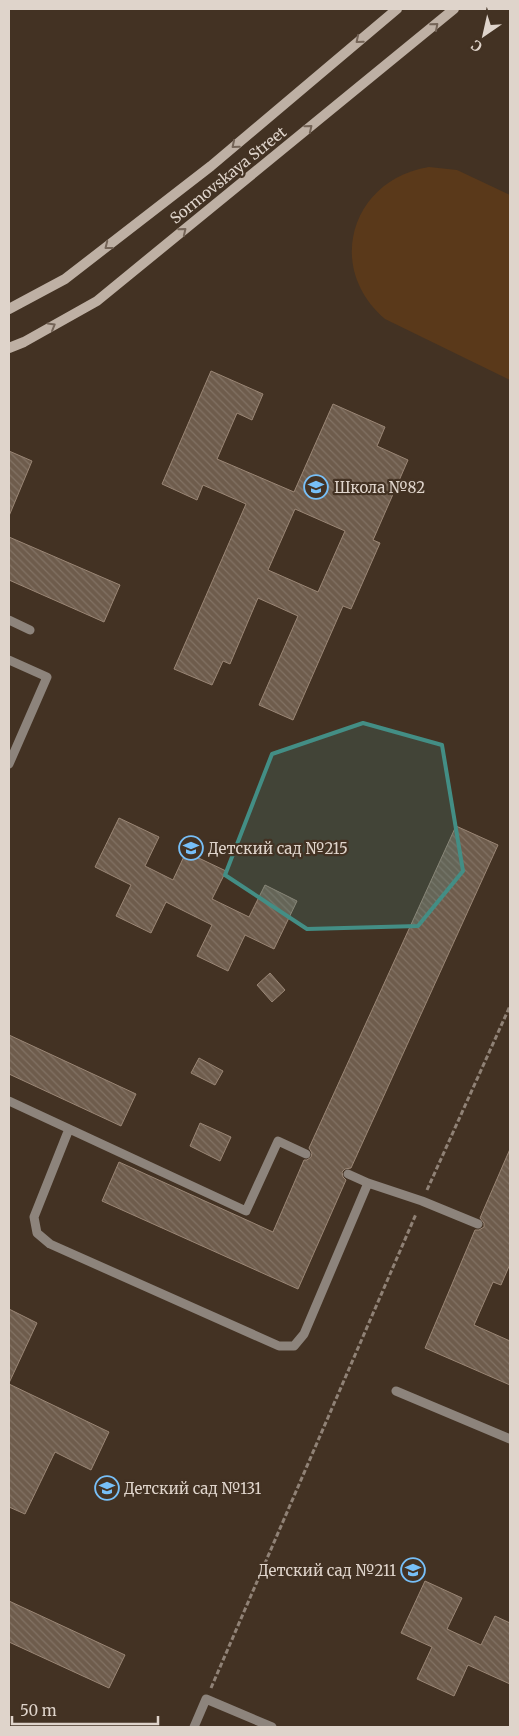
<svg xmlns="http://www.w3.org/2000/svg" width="519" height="1736" font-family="Merriweather,serif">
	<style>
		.green { fill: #5a391a }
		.building { fill: url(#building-back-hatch); stroke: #9a8675; fill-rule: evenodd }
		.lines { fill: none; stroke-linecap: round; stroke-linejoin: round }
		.path { stroke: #908276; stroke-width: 3; stroke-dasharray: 5 2.5; stroke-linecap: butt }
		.service { stroke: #8d847c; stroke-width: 9 }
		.secondary { stroke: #beb0a4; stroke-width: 10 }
		.oneway { stroke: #746457 }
		.marked { fill: #438e85; fill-opacity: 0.2; stroke: #438e85; stroke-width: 4; stroke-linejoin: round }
		.labels { text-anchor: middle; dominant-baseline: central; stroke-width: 4.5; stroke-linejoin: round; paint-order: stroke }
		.street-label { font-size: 15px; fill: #dfd4cb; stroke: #433223 }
		.poi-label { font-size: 15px; fill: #dfd4cb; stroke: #433223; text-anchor: start }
	</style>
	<defs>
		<pattern id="building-back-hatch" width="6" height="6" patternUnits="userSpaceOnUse" patternTransform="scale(1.25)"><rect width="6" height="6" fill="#6e5c4c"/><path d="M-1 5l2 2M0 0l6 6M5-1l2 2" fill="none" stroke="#827264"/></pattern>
	</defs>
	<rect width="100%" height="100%" fill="#433223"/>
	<path class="green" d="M429 167 457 170 510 195V380L385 319C324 267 352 179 429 167Z"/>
	<path class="building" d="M211 371 263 394 252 420 237 413 217 459 294 492 333 404 385 427 377 446 408 460 373 540 380 543 351 609 343 606 293 720 259 705 298 616 258 598 230 664 223 661 212 685 174 669 246 504 203 485 197 500 162 484ZM295 509 345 531 318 592 268 570Z
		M9 451 32 461 9 516Z
		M9 537 120 585 104 622 9 580Z
		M119 818 159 837 145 866 173 880 186 852 226 871 212 899 249 917 265 885 297 901 274 949 245 935 228 971 197 956 212 925 166 902 151 933 116 916 131 885 95 867Z
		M456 826 498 845 351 1168 345 1169 342 1172 343 1177 346 1180 298 1289 102 1201 119 1162 273 1232 304 1160H307L311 1157 312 1153 309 1148Z
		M270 973 285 990 272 1002 257 985Z
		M9 1035 136 1094 121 1126 9 1074Z
		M199 1058 223 1071 215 1085 191 1073Z
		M200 1123 231 1137 220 1161 190 1146Z
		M510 1149V1264L501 1285 493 1282 474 1325 510 1341V1385L425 1348 475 1230H479L484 1227V1223L480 1218Z
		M9 1309 37 1323 9 1383Z
		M9 1384 109 1432 91 1470 55 1452 25 1514 9 1507Z
		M425 1581 462 1598 447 1629 481 1645 495 1616 510 1623V1684L468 1665 454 1696 417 1679 432 1647 401 1633Z
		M9 1601 125 1655 109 1688 9 1642Z"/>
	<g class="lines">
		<path class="path" d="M427 1190 510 1006
			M211 1688 416 1214"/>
		<path class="service" d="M9 620 30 630
			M9 660 47 677 9 764
			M9 1101 246 1211 278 1141 306 1154
			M69 1129 34 1217 37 1233 50 1244 279 1346H294L304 1334 368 1183
			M348 1174 368 1183 422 1201 478 1224
			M396 1391 510 1439
			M194 1727 206 1699 272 1727"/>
		<path class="secondary" d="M9 309 65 279 211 166 397 9
			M9 348 24 342 97 301 454 9"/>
	</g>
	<defs><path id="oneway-chevron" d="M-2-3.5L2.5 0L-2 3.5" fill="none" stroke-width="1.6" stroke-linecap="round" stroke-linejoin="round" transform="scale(1.25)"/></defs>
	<g class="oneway">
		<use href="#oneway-chevron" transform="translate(435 26) rotate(-41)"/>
		<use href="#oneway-chevron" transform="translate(359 40) rotate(140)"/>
		<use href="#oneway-chevron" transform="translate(309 128) rotate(-39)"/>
		<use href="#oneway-chevron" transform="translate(235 145) rotate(140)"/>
		<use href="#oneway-chevron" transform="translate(183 231) rotate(-39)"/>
		<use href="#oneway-chevron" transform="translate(108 246) rotate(142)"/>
		<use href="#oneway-chevron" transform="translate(52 326) rotate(-30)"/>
	</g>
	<path class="marked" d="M363 723 442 745 463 871 418 926 307 929 225 875 272 754Z"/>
	<defs>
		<g id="school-ring" transform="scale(1.25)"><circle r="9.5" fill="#433223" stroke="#77bff7" stroke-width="1.5"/><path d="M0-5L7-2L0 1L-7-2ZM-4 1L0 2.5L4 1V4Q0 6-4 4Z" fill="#77bff7"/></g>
	</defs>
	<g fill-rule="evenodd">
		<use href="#school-ring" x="316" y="487"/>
		<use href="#school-ring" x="191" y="848"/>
		<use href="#school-ring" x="107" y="1488"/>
		<use href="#school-ring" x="413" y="1570"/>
	</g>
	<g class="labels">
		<g class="street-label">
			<text transform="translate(228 175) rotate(-39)">Sormovskaya Street</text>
		</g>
		<g class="poi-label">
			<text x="334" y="487">Школа №82</text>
			<text x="208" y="848">Детский сад №215</text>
			<text x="124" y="1488">Детский сад №131</text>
			<text x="396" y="1570" text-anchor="end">Детский сад №211</text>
		</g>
	</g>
	<rect width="519" height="1736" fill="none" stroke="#dfd4cb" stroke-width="20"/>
	<g transform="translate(484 35) rotate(214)" stroke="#433223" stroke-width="4" paint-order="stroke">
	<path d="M0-4L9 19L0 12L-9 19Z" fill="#dfd4cb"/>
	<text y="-8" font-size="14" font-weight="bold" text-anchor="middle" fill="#dfd4cb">С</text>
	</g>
	<path d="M12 1716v8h146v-8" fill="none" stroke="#dfd4cb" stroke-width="2.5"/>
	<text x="20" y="1716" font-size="15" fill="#dfd4cb" stroke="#433223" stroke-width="4" paint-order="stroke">50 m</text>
</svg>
